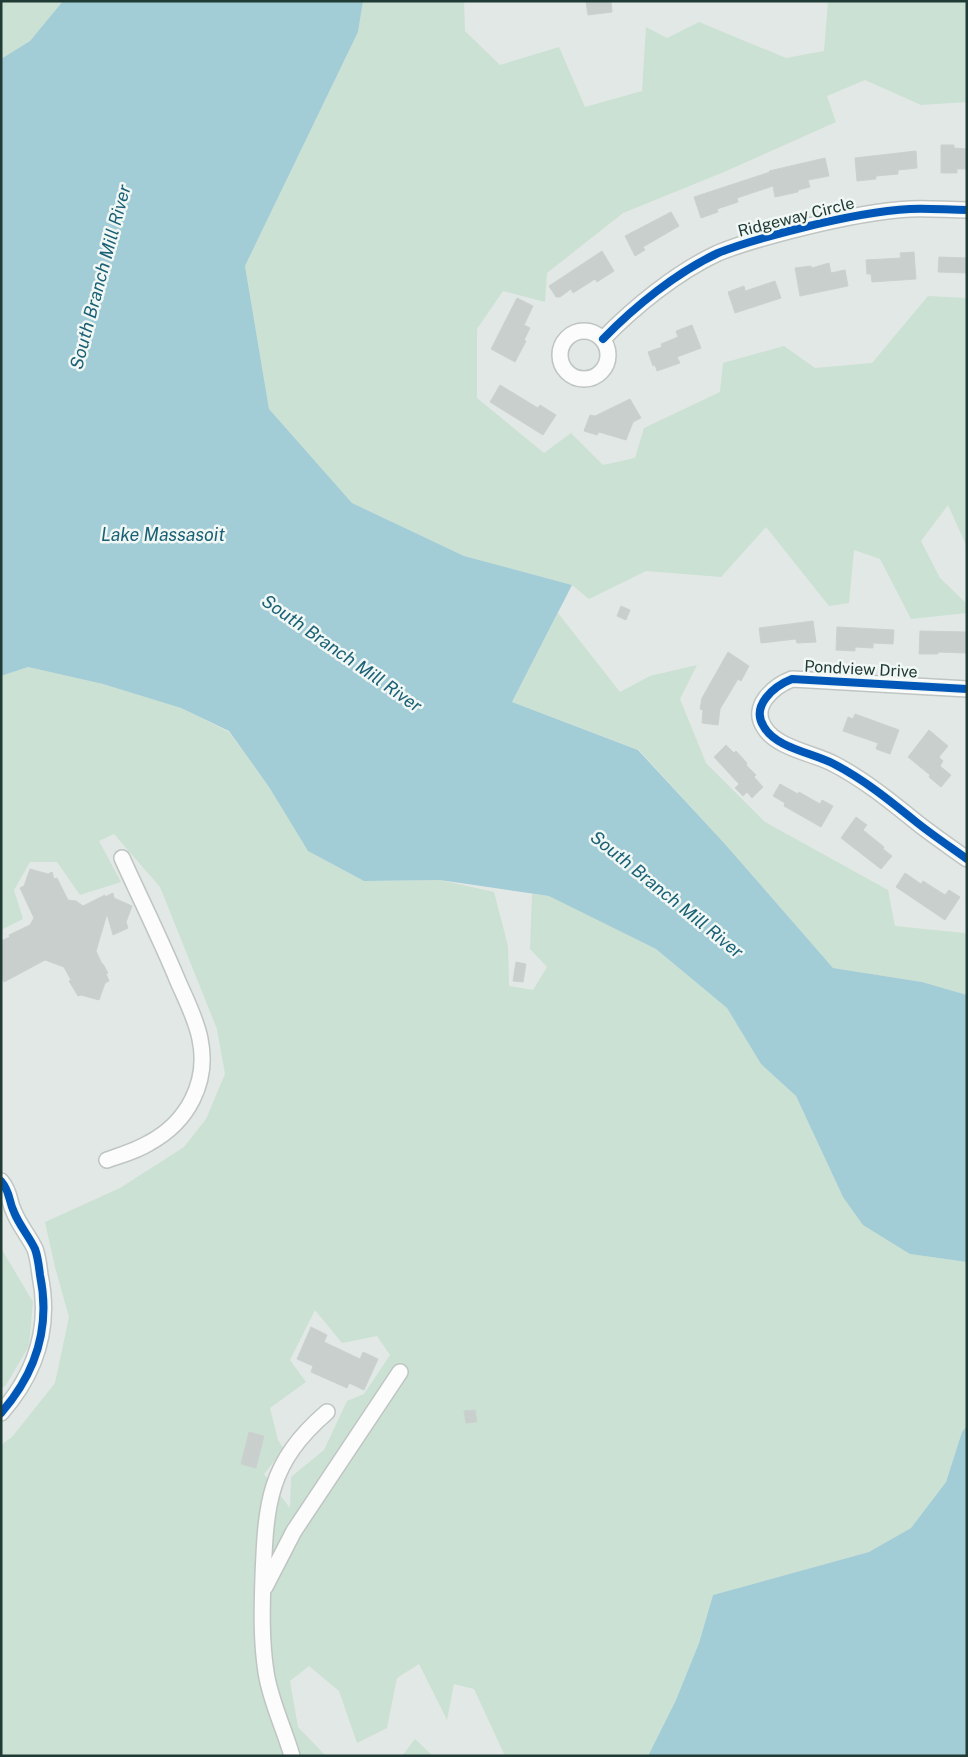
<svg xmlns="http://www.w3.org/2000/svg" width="968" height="1757" font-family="'Public Sans',sans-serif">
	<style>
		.green { fill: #cbe1d3; fill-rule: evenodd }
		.water { fill: #a2ccd6 }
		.building { fill: #c9cfcd; stroke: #cbd1ce }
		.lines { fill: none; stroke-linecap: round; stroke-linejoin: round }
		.minor-casing { stroke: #bfc5c2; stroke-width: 18 }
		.minor { stroke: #fbfcfb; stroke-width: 15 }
		.cycleway-casing { stroke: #f0f7f4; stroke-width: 11 }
		.cycleway { stroke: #0057b8; stroke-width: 8 }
		.labels { text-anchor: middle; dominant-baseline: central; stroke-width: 5; stroke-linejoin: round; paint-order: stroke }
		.street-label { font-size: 16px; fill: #203b35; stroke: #f0f7f4 }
		.water-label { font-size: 18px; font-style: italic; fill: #1b6176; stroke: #f0f7f4 }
	</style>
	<rect width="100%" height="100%" fill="#e2e8e5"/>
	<path class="green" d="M1 1H63L30 41 1 59Z
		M363 1H464L465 31 500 65 559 47 585 107 642 91 646 27 667 38 699 22 786 58 824 51 828 1H967V102L921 105 865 80 827 96 836 122 724 172 623 213 547 273 545 302 503 291 477 329V398L544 453 571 433 603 465 635 458 644 428 720 392 723 363 784 346 815 368 872 363 928 296 967 298V547L948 505 921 541 940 578 967 604V613L911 619 880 559 854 550 849 603 829 606 766 527 721 577 646 571 589 599 572 585 464 556 352 503 269 409 245 266 358 32Z
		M558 613 620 692 650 676 697 665 680 699 706 763 765 822 888 890 895 926 964 933 967 936V995L922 982 833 968 724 843 639 750 512 702Z
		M28 667 103 684 181 708 229 732 269 787 308 851 364 881 440 880 494 892 508 946 509 986 533 990 547 967 530 949 532 894 550 896 656 949 727 1008 761 1064 796 1096 843 1197 910 1254 967 1262V1426L962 1432 946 1482 911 1528 869 1552 713 1595 699 1643 676 1700 648 1756H505L474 1689 454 1684 447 1720 419 1664 397 1678 387 1728 357 1743 339 1691 309 1666 290 1681 298 1727 326 1756H1V1445L12 1437 55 1383 69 1317 55 1267 45 1222 120 1188 184 1147 206 1119 225 1074 217 1029 160 887 114 834 99 841 121 882 80 895 57 862H30L14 890 23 919 1 930V676ZM315 1310 342 1343 377 1336 390 1355 364 1394 347 1401 324 1450 291 1477 290 1508 264 1474 284 1449 278 1440 270 1408 306 1382 290 1360Z
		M1 1248 33 1302 29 1346 6 1385 1 1389Z
		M415 1739 433 1756H402Z"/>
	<path class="water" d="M63 1H363L358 32 245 266 269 409 352 503 464 556 572 585 512 702 638 750 724 843 833 968 922 982 967 995V1262L910 1254 863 1225 843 1197 796 1096 761 1064 727 1008 656 949 549 896 440 880 364 881 308 851 269 787 229 731 181 708 103 684 28 667 1 676V59L30 41Z
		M967 1426V1756H648L676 1700 699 1643 713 1595 869 1552 911 1528 946 1482 962 1432Z"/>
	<path class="building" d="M586 1H611L612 12 588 15Z
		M941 145H954V148L967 149V169H957V173H941Z
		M916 151 917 168 898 170V174L876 176V179L857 181 855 158Z
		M825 158 829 176 808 180 810 187 798 190V192L775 197 773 186 737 198 738 202 717 209 718 212 701 218 694 197 770 172 769 171Z
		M671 212 679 226 643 247 645 250 635 256 625 236Z
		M602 251 614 271 597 282 595 279 573 293 571 289 560 297H556L549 286Z
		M914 252 916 279 872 282 871 274H867L866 260 901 258 900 253Z
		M939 257 967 258V273L938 272Z
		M829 263 831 273 845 270 848 286 800 296 795 268 811 266 812 268Z
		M775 281 781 298 735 313 728 292 744 286 745 291Z
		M517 298 533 306 524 325 530 328 524 340 526 341 515 362 491 349Z
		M692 325 701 348 677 357 680 363 657 371 655 365 653 366 648 352 662 347 661 344 678 337 676 331Z
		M500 385 538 408 540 405 556 415 543 435 490 402Z
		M630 399 641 418 633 422 626 440 599 432 597 435 584 431 590 415 595 416Z
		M621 606 630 610 626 620 617 616Z
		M813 621 816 642 797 643 796 639 761 643 759 628Z
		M837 627 894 630 893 644 873 643V648L855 647V651L836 650Z
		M920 631 967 632 966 653 938 652V654H919Z
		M728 652 749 666 741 681 738 679 720 709 718 725 702 723 703 710 700 709 702 698Z
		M855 714 899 730 890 754 876 749 878 743 843 731 848 717 853 719Z
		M929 730 948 746 939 757 943 761 940 766 951 775 941 787 929 777 930 775 908 757Z
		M726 745 734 753 736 751 747 763 746 765 756 775 754 777 763 787 752 798 747 792 743 796 735 788 739 784 714 757Z
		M780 784 798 794 799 792 820 804 822 800 833 806 821 827 784 806 785 803 773 796Z
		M856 817 867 825 863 830 884 847 883 849 892 856 881 869 841 838Z
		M30 869 48 874 52 872 54 879 57 878 68 900 76 901 83 906 105 895V897L113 893 114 898 132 906 126 922 128 928 113 935 107 914 96 951 102 964H103L108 973 106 974 109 981 105 983 99 1000 81 995 78 996 69 981 71 980 64 967 45 960 4 982 1 976V941L10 937 9 935 30 925 34 918 20 888 24 886Z
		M905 873 921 884 923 881 945 895 949 890 960 897 945 920 896 887Z
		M516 962 526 964 523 982 513 981Z
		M311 1327 327 1335 324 1342 360 1359 363 1352 378 1359 364 1390 349 1383 347 1388 311 1372 313 1366 297 1359Z
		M475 1410 477 1422 466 1423 464 1411Z
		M249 1432 264 1436 256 1468 241 1464Z"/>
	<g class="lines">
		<g class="minor-casing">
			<path id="minor" d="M560 355a24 24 0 1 1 48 0a24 24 0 1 1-48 0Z
				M603 339C634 307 677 272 718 253 745 242 773 235 801 228 837 219 873 211 910 209 929 208 948 210 967 210
				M967 689 792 679C774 686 750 706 764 727 776 748 813 753 834 764 863 779 889 800 915 821 931 834 949 846 967 859
				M107 1160C121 1155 136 1151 149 1143 188 1122 209 1082 200 1039 196 1018 185 998 177 979 160 938 140 898 122 858
				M1 1181C11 1193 8 1200 14 1212 19 1225 29 1236 35 1249 38 1257 39 1267 40 1275 51 1328 36 1373 1 1413
				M265 1587 294 1531 400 1372
				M292 1756C284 1728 270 1700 266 1672 261 1640 262 1608 263 1576 266 1503 268 1463 327 1412"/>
		</g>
		<use href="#minor" class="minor"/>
		<g class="cycleway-casing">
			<path id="cycleway" d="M603 339C634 307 677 272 718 253 745 242 773 235 801 228 837 219 873 211 910 209 929 208 948 210 967 210
				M967 689 792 679C774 686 750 706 764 727 776 748 813 753 834 764 863 779 889 800 915 821 931 834 949 846 967 859
				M1 1181C11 1193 8 1200 14 1212 19 1225 29 1236 35 1249 38 1257 39 1267 40 1275 51 1328 36 1373 1 1413"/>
		</g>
		<use href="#cycleway" class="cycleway"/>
	</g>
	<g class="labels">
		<g class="street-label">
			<text transform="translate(796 217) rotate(-14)">Ridgeway Circle</text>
			<text transform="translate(861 669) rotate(3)">Pondview Drive</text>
		</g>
		<g class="water-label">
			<text transform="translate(100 277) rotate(-75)">South Branch Mill River</text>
			<text x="163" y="534">Lake Massasoit</text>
			<text transform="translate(342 653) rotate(35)">South Branch Mill River</text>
			<text transform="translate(667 894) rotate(39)">South Branch Mill River</text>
		</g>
	</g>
	<rect width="968" height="1757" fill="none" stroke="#203b35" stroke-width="5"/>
</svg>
